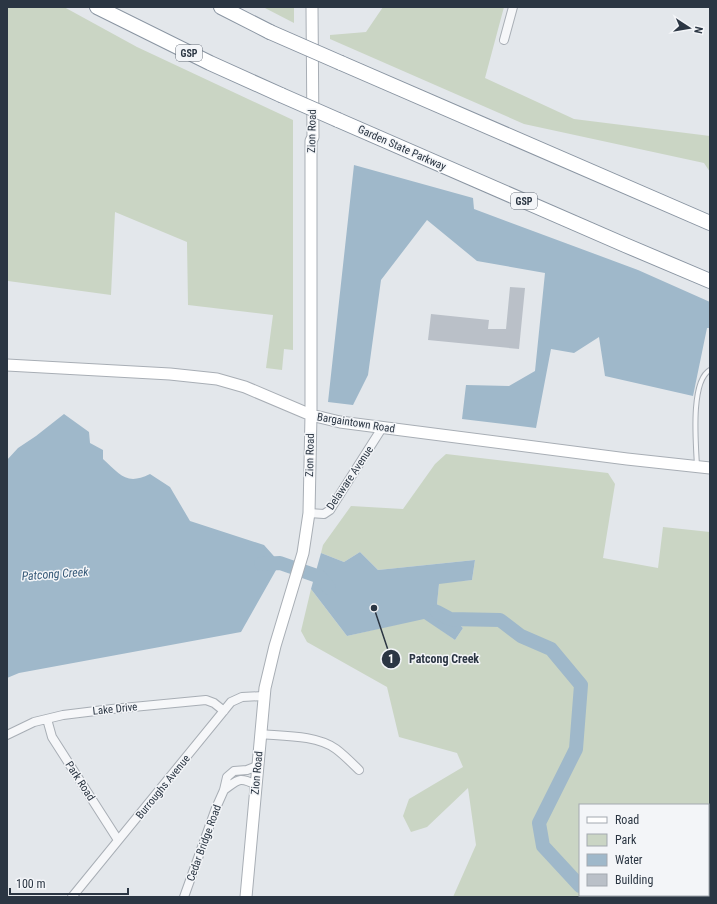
<svg xmlns="http://www.w3.org/2000/svg" width="717" height="904" font-family="'Roboto Condensed',sans-serif">
	<style>
		.green { fill: #cad5c4; fill-rule: evenodd }
		.water { fill: #9fb8ca }
		.lines { fill: none; stroke-linecap: round; stroke-linejoin: round }
		.river { stroke: #9fb8ca; stroke-width: 14 }
		.building { fill: #bac0c8 }
		.lane-casing { stroke: #a8aeb5; stroke-width: 6 }
		.street-casing { stroke: #a8aeb5; stroke-width: 10 }
		.secondary-casing { stroke: #a8aeb5; stroke-width: 13 }
		.highway-casing { stroke: #8a95a2; stroke-width: 16 }
		.lane { stroke: #f6f7f9; stroke-width: 4 }
		.street { stroke: #f6f7f9; stroke-width: 8 }
		.secondary { stroke: #fff; stroke-width: 11 }
		.highway { stroke: #fff; stroke-width: 14 }
		.highway-bridge-casing { stroke: #8a95a2; stroke-width: 16; stroke-linecap: butt }
		.highway-bridge { stroke: #fff; stroke-width: 14 }
		.labels { text-anchor: middle; dominant-baseline: central; stroke-width: 3; stroke-linejoin: round; paint-order: stroke }
		.shield { fill: #f3f5f8; stroke: #676f79; stroke-width: 1 }
		.shield-label { font-size: 10px; font-weight: bold; fill: #2b3643 }
		.street-label { font-size: 11px; fill: #2b3643; stroke: #f3f5f8 }
		.water-label { font-size: 12px; font-style: italic; fill: #355877; stroke: #f3f5f8 }
		.leader { fill: none; stroke: #2b3643; stroke-width: 1.5 }
		.callout-dot { fill: #2b3643; stroke: #f3f5f8; stroke-width: 1.5 }
		.mark-label { font-size: 12px; text-anchor: middle; font-weight: bold; fill: #fff }
		.callout-label { font-size: 12px; text-anchor: middle; font-weight: bold; fill: #2b3643; stroke: #f3f5f8; stroke-width: 3; stroke-linejoin: round; paint-order: stroke }
	</style>
	<rect width="100%" height="100%" fill="#e3e7eb"/>
	<path class="green" d="M7 7H64L137 47 293 120V350L284 349 282 370 266 368 273 315 188 305 187 242 115 212 111 295 8 281 7 273Z
		M263 7H294V23Z
		M383 7H504L485 78 574 119 710 136V172L704 163 524 124 330 39V35L366 32Z
		M446 454 608 473 615 484 603 558 658 568 663 527 710 532V897H453L476 845 468 788 427 827 411 832 403 816 409 799 463 767 457 753 399 737 387 687 307 642 301 631 311 589 347 636 424 618 455 640 463 628 437 604 439 583 472 580 475 560 378 570 360 552 344 562 321 553 323 545 351 506 403 509 435 464ZM580 805H708V895H580Z"/>
	<path class="water" d="M354 165 473 198 474 209 638 270 710 302V328H707L693 396 605 376 599 337 574 353 551 349 536 428 462 419 466 385 509 386 535 371 545 273 477 261 427 220 381 280 368 375 353 405 328 402Z
		M64 414 89 432 90 443 103 450V459C120 474 126 486 150 474L170 487 190 521 264 545 280 563 241 632 19 673 7 678V460L18 448 36 436Z
		M360 552 378 570 475 560 472 580 439 584 437 604 463 628 455 640 424 619 347 636 311 589 321 553 344 562Z"/>
	<g class="lines">
		<path class="river" d="M261 564 280 563 320 577 329 588
			M437 612 450 619 500 620 521 636 551 649 581 685 576 749 539 823 543 846 580 886
			M588 895 590 897"/>
	</g>
	<path class="building" d="M510 287 525 288 519 349 428 340 431 314 489 320 488 329H506Z"/>
	<g class="lines">
		<g class="lane-casing">
			<path id="lane" d="M697 466C696 445 690 381 710 370"/>
		</g>
		<g class="street-casing">
			<path id="street" d="M504 40 513 7
				M309 513 324 514 330 510 382 428
				M47 719 52 737 118 840
				M260 734C283 736 317 735 336 749 344 755 352 763 359 770
				M7 735 34 722 63 715 112 709 206 700 214 703 224 711
				M224 790C238 780 239 776 256 785
				M72 897 231 702 242 697 264 696
				M184 897 216 808 224 790 227 777 234 771 247 770 257 766"/>
		</g>
		<g class="secondary-casing">
			<path id="secondary" d="M7 365 170 374 217 379 245 387 311 415 340 422 627 459 710 468
				M246 897 265 688 275 646 303 553 309 513 311 415V141L313 137 312 7"/>
		</g>
		<g class="highway-casing">
			<path id="highway" d="M97 7 210 63 281 95
				M221 7 270 32
				M341 63 710 223
				M338 120 625 245 710 281"/>
		</g>
		<use href="#lane" class="lane"/>
		<use href="#street" class="street"/>
		<use href="#secondary" class="secondary"/>
		<use href="#highway" class="highway"/>
		<g class="highway-bridge-casing">
			<path id="highway-bridge" d="M270 32 341 63
				M281 95 338 120"/>
		</g>
		<use href="#highway-bridge" class="highway-bridge"/>
	</g>
	<g class="labels">
		<g class="shield">
			<rect x="176" y="45" width="26" height="16" rx="3"/>
			<rect x="511" y="193" width="26" height="16" rx="3"/>
		</g>
		<g class="shield-label">
			<text x="189" y="53">GSP</text>
			<text x="524" y="201">GSP</text>
		</g>
		<g class="street-label">
			<text transform="translate(312 131) rotate(-89)">Zion Road</text>
			<text transform="translate(402 148) rotate(24)">Garden State Parkway</text>
			<text transform="translate(356 423) rotate(9)">Bargaintown Road</text>
			<text transform="translate(310 455) rotate(-89)">Zion Road</text>
			<text transform="translate(350 478) rotate(-56)">Delaware Avenue</text>
			<text transform="translate(115 709) rotate(-6)">Lake Drive</text>
			<text transform="translate(257 773) rotate(-85)">Zion Road</text>
			<text transform="translate(80 781) rotate(57)">Park Road</text>
			<text transform="translate(163 787) rotate(-51)">Burroughs Avenue</text>
			<text transform="translate(204 843) rotate(-70)">Cedar Bridge Road</text>
		</g>
		<g class="water-label">
			<text transform="translate(55 574) rotate(-4)">Patcong Creek</text>
		</g>
	</g>
	<path class="leader" d="M374 608L391 659"/>
	<g class="callout-dot">
		<circle cx="374" cy="608" r="4"/>
		<circle cx="391" cy="659" r="10"/>
	</g>
	<g class="mark-label">
		<text x="391" y="663">1</text>
	</g>
	<g class="callout-label">
		<text x="444" y="663">Patcong Creek</text>
	</g>
	<rect width="717" height="904" fill="none" stroke="#2b3643" stroke-width="16"/>
	<rect x="579" y="804" width="130" height="92" fill="#f3f5f8" stroke="#a3a9b0"/>
	<rect x="587" y="817" width="20" height="6" fill="#ffffff" stroke="#a3a9b0"/>
	<text x="615" y="824" font-size="12" fill="#2b3643">Road</text>
	<rect x="587" y="834" width="20" height="12" fill="#cad5c4" stroke="#a3a9b0"/>
	<text x="615" y="844" font-size="12" fill="#2b3643">Park</text>
	<rect x="587" y="854" width="20" height="12" fill="#9fb8ca" stroke="#a3a9b0"/>
	<text x="615" y="864" font-size="12" fill="#2b3643">Water</text>
	<rect x="587" y="874" width="20" height="12" fill="#bac0c8" stroke="#a3a9b0"/>
	<text x="615" y="884" font-size="12" fill="#2b3643">Building</text>
	<g transform="translate(689 28) rotate(102)" stroke="#f3f5f8" stroke-width="3" paint-order="stroke">
	<path d="M0-3L7 15L0 10L-7 15Z" fill="#2b3643"/>
	<text y="-6" font-size="11" font-weight="bold" text-anchor="middle" fill="#2b3643">N</text>
	</g>
	<path d="M10 888v6h118v-6" fill="none" stroke="#2b3643" stroke-width="2"/>
	<text x="16" y="888" font-size="12" fill="#2b3643" stroke="#f3f5f8" stroke-width="3" paint-order="stroke">100 m</text>
</svg>
